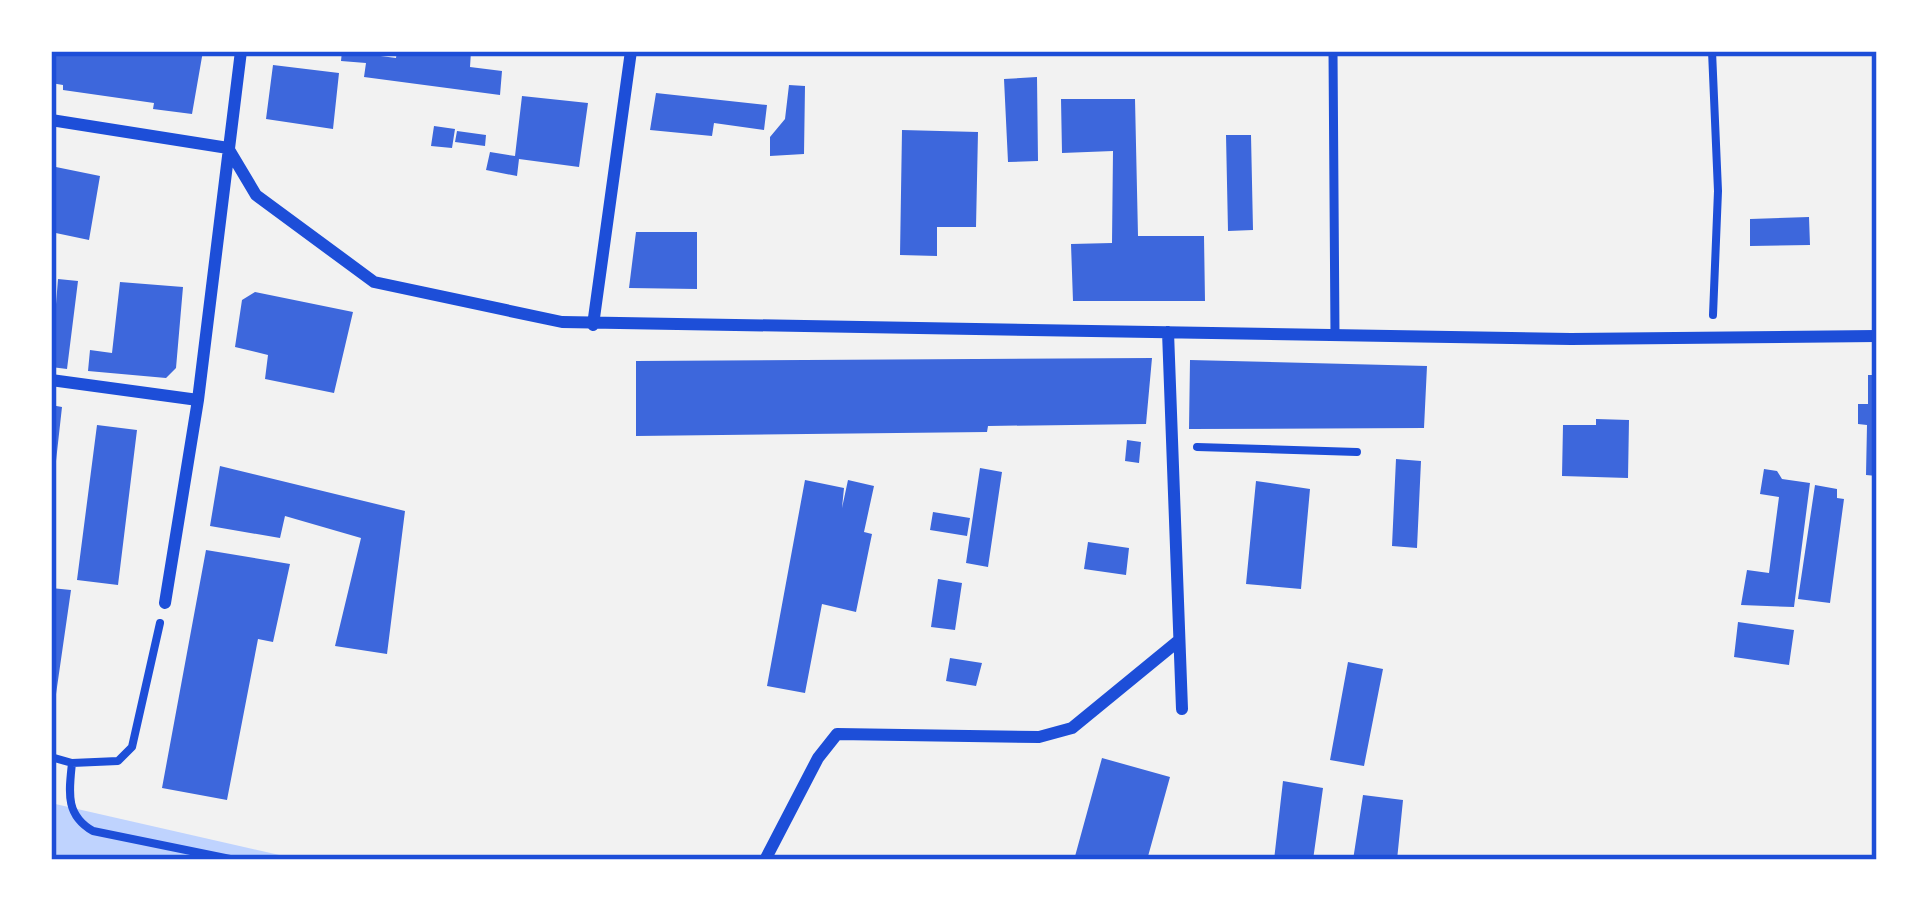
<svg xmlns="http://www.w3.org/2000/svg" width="1928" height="911" font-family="'Sofia Sans Condensed',sans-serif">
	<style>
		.water { fill: #bfd3fe }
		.building { fill: #3d67dc }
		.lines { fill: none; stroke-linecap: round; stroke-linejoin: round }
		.path { stroke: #1d4ed8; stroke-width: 8 }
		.service { stroke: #1d4ed8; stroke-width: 9 }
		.minor { stroke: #1d4ed8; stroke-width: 12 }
		.neatline { fill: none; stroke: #1d4ed8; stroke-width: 4.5 }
	</style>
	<rect width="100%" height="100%" fill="#f2f2f2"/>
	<path class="water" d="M51 803 284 856 378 860H51Z"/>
	<path class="building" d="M51 51H203L192 114 153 109 154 103 63 90V85L51 83Z
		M342 51 396 58 397 51H471L470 67 502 71 500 95 364 77 366 63 341 61Z
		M273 65 339 73 333 129 266 119Z
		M1037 77 1038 161 1008 162 1004 79Z
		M789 85 805 86 804 154 770 156V137L785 119Z
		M656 93 767 105 764 130 714 123 712 136 650 130Z
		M522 96 588 103 579 167 519 159 517 176 486 170 490 152 515 156Z
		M1061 99H1135L1138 236H1204L1205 301H1073L1071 244 1112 243 1113 151 1062 153Z
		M434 126 455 129 452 148 431 146Z
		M902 130 978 132 976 227H937V256L900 255Z
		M457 131 486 135 485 146 455 142Z
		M1226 135H1251L1253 230 1228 231Z
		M51 166 100 176 89 240 51 232Z
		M1809 217 1810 245 1750 246V219Z
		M636 232H697V289L629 288Z
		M58 279 78 281 67 369 51 367Z
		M120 282 183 287 176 368 166 378 88 371 90 350 112 353Z
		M255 292 353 312 334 393 265 379 268 355 235 347 242 300Z
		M1152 358 1146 424 988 426 987 432 636 436V361Z
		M1190 360 1427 366 1424 428 1189 429Z
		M1868 375H1877V476L1866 475 1867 425 1858 424V404H1868Z
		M51 405 62 407 54 479H51Z
		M1596 419 1629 420 1628 478 1562 476 1563 425H1596Z
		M97 425 137 430 118 585 77 580Z
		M1127 440 1141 442 1139 463 1125 461Z
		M1396 459 1421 461 1417 548 1392 546Z
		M220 466 405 511 387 654 335 646 361 538 285 516 280 538 210 526Z
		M980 468 1002 472 988 567 966 563Z
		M1764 469 1777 471 1782 479 1810 483 1794 607 1741 605 1747 570 1769 573 1779 497 1760 494Z
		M805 480 844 488 842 508 848 480 874 486 864 532 872 534 856 612 822 604 805 693 767 686Z
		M1256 481 1310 489 1301 589 1246 584Z
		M1815 485 1837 489V498L1844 499 1830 603 1798 599Z
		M933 512 970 518 967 536 930 530Z
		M1088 542 1129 548 1126 575 1084 569Z
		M206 550 290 564 273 642 258 639 227 800 162 788Z
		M938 579 962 583 955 630 931 627Z
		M51 588 71 590 54 708H51Z
		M1738 622 1794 630 1789 665 1734 657Z
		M950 658 982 663 976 686 946 681Z
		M1348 662 1383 669 1364 766 1330 760Z
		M1102 758 1170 777 1147 860H1074Z
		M1283 781 1323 788 1313 860H1274Z
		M1363 795 1403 800 1397 860H1353Z"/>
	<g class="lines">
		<path class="path" d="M1712 51 1718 191 1713 315
			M1197 447 1357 452
			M51 757 72 763 118 761 132 747 160 623
			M72 763C69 792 65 815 93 831L235 860"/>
		<path class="service" d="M1333 51 1335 335"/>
		<path class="minor" d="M51 120 228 148 256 195 374 282 562 322 1571 339 1877 336
			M593 325 631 51
			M1168 332 1182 709
			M51 380 198 400
			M165 603 198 400 241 51
			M765 860 818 758 837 734 1039 737 1072 728 1177 642"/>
	</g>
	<rect width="1928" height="911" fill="none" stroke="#ffffff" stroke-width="108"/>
	<rect x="54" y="54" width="1820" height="803" class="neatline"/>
</svg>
